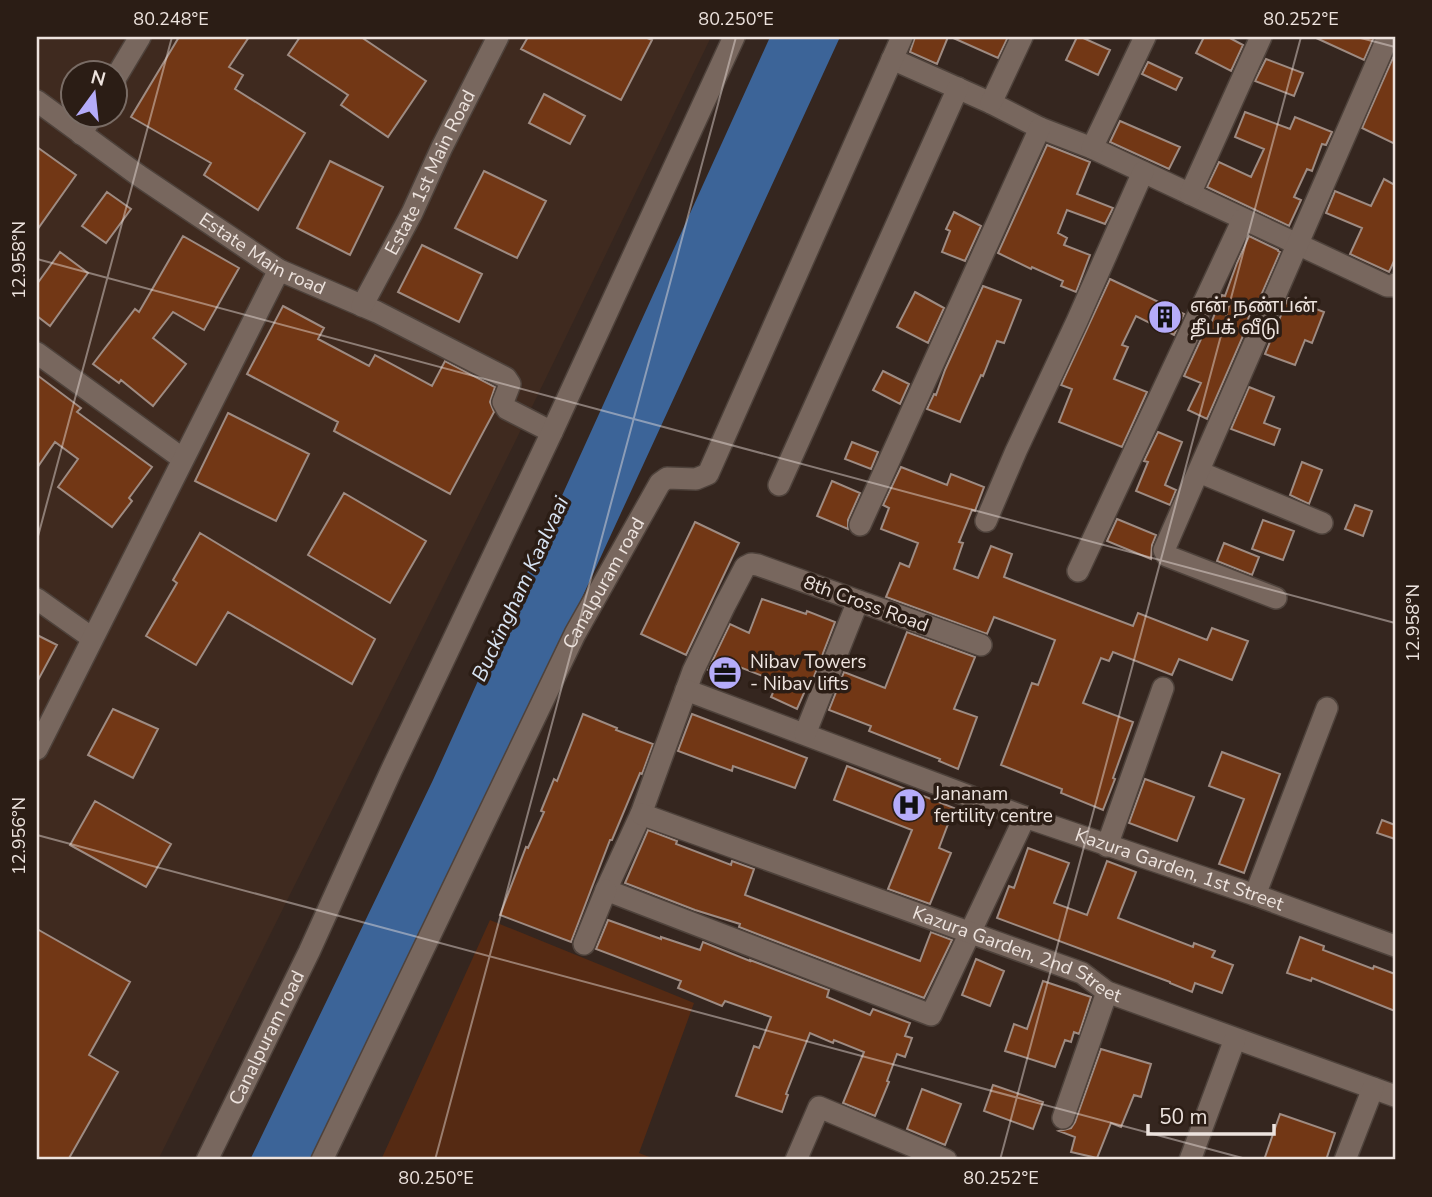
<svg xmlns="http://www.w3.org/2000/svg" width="1432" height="1197" font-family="'Nunito Sans','Noto Sans Tamil',sans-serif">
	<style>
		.built { fill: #3f2a1f; fill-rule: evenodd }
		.green { fill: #552a13 }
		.water { fill: #3c6498 }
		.building { fill: #723715; stroke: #9e8b82; stroke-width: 2 }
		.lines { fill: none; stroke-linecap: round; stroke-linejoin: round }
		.minor-casing { stroke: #4e423b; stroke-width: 24 }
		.minor { stroke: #78675e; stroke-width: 21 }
		.ticks { fill: none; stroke: #ede3de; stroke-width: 2; stroke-opacity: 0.45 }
		.labels { text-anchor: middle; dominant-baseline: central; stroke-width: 7; stroke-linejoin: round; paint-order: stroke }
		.street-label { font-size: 19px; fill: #ede3de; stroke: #2b1d15 }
		.poi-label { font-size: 19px; fill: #ede3de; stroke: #2b1d15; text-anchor: start }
		.water-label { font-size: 21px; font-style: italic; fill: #d8e4f3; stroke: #2b1d15 }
		.neatline { fill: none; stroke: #ede3de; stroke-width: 2.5 }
		.ticks-label { font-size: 18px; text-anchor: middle; fill: #ede3de }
	</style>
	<rect width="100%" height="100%" fill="#35261f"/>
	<path class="built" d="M37 37H711L514 444 158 1160H37ZM74 74H116V116H74Z"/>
	<path class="green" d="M490 920 694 1003 639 1153 657 1160H381Z"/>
	<path class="water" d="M770 37H840L488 802 317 1160H250L433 780Z"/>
	<path class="building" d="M179 37H249L229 67 243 75 235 89 305 133 258 210 204 175 211 163 131 117Z
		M300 37H361L426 81 388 137 341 105 348 95 288 55Z
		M528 37H645L652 40 621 100 521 49Z
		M915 37H948L937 64 910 52Z
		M951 37H1008L998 58Z
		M1077 37H1081L1110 50 1098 75 1066 60Z
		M1204 37H1228L1243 45 1231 71 1196 53Z
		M1314 37H1374L1364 60Z
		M1395 53V144L1362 128Z
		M1266 59 1303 73 1294 96 1255 81Z
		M1148 62 1182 78 1176 90 1142 74Z
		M544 94 585 116 570 144 529 123Z
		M1245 112 1290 129 1295 117 1332 132 1326 145 1322 144 1312 171 1307 169 1294 197 1301 200 1289 226 1207 187 1219 162 1251 177 1264 149 1235 137Z
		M1120 121 1180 147 1169 169 1110 142Z
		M1047 145 1090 162 1077 194 1113 208 1105 224 1067 210 1058 233 1067 238 1064 245 1090 255 1076 292 1061 286 1063 281 1032 267 1031 269 998 253Z
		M37 147 76 175 37 230Z
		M330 161 383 187 350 255 297 228Z
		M484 171 546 201 517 258 455 228Z
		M1384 179 1395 185V259L1389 272 1350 254 1362 228 1326 213 1335 191 1371 206Z
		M107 192 131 209 106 243 82 226Z
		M954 212 981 226 965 261 942 252 950 231 946 229Z
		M183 236 239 268 204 330 173 312 153 338 186 364 153 406 121 380 119 383 93 364 135 309 139 312Z
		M1249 236 1278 250V251L1280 252 1256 307 1253 306 1242 335 1243 336 1207 419 1188 410 1201 383 1184 376 1207 326 1210 321H1212L1222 295 1225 296 1237 263Z
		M422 245 482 274 459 322 398 292Z
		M60 252 88 273 50 326 37 316V284Z
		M1110 279 1184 314 1174 335 1136 316 1122 345 1128 347 1114 379 1147 392 1122 447 1059 422 1072 389 1061 385Z
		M983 286 1021 300 1004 343 997 341 983 376 981 375 960 422 927 409 934 394 936 395 945 370Z
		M915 292 944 308 928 343 897 327Z
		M1288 298 1324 312 1312 343 1305 340 1295 365 1265 354Z
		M283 306 324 328 318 339 369 366 375 355 432 386 445 361 495 387 490 402 494 412 450 494 334 431 338 422 247 374Z
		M883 371 909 384 900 404 873 390Z
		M37 375 81 408 77 412 152 467 129 498 132 501 112 527 58 487 78 459 55 442 37 468Z
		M1249 387 1274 397 1264 423 1280 429 1274 445 1231 429Z
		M228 413 309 454 276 521 195 481Z
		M1158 432 1182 442 1165 485 1176 490 1170 505 1136 491 1148 462 1144 461Z
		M852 442 878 452 871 469 845 459Z
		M1302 462 1322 470 1309 504 1290 495Z
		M901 467 947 485 951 474 984 487 975 511 972 510 959 542 963 543 954 569 978 578 991 546 1012 554 1004 577 1133 626 1138 613 1207 640 1212 628 1248 641 1232 680 1179 659 1172 675 1113 652 1109 661 1101 658 1083 703 1133 722 1113 778 1115 779 1103 810 1061 793 1062 789 1001 765 1032 683 1038 685 1055 640 994 617 987 634 886 597 900 563 909 567 918 543 881 529 889 508 883 505Z
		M832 481 860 493 848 520V529L817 516Z
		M344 493 426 541 390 603 308 555Z
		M1355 505 1372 511 1363 536 1345 529Z
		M1117 519 1156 535 1152 545 1151 559 1107 541Z
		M1263 520 1294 531 1283 560 1252 549Z
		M695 522 739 543 686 655 641 634Z
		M200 533 375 639 352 684 228 612 196 665 146 636 177 583 173 580Z
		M1224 543 1259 557 1252 575 1217 561Z
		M762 599 806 614 807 611 835 622 810 687 807 686 797 709 771 697 778 682 737 666 731 680 708 670 730 624 749 633Z
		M907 632 975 657 954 709 977 717 958 769 939 761 940 759 869 731 871 726 829 710 844 672 885 688Z
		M37 635 57 645 37 682Z
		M113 709 158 729 133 778 88 755Z
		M583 714 617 728 616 730 653 744 642 774 640 773 612 840H610L571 942 500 915 526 847 528 848 544 812 541 811 554 779 557 781Z
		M692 714 807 758 795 788 733 766 732 771 678 751Z
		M1222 752 1280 774 1244 873 1219 864 1244 799 1209 786Z
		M847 766 954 808 939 848 951 853 930 904 888 889 912 830 834 800Z
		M1145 779 1194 797 1177 841 1129 823Z
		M95 801 171 844 146 887 70 845Z
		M1382 820 1395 825V839L1377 833Z
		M648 830 677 841 676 844 731 865 732 861 754 869 745 895 920 961 931 932 952 940 924 998 739 927 740 924 695 910 625 883Z
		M1028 848 1069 863 1054 903 1087 915 1107 861 1136 872 1118 918 1193 947 1194 943 1215 951 1212 957 1233 965 1222 993 1195 983 1192 992 1170 983V982L997 918 1009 886 1014 888Z
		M608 920 661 939V937L700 950 703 942 750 961V960L829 990 827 997 870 1015 873 1009 910 1023 905 1036 912 1038 905 1057 897 1054 887 1081 889 1082 875 1116 843 1103 864 1052 834 1040 833 1043 810 1033 786 1094 788 1095 782 1112 736 1096 754 1046 759 1048 771 1017 725 1001 722 1006 678 988 681 981 596 949Z
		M37 929 130 982 89 1055 118 1072 68 1160H37Z
		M1300 937 1324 946 1323 950 1373 969 1374 966 1395 974V1011L1312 978 1311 981 1287 973Z
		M976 959 1004 971 990 1006 962 995Z
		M1043 981 1091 997 1079 1034 1074 1032 1071 1042 1065 1040 1055 1067 1005 1051 1014 1024 1027 1029Z
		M1101 1049 1151 1064 1141 1097 1134 1095 1121 1127 1111 1123 1097 1158 1071 1152 1075 1137 1059 1131 1071 1128 1075 1122Z
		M993 1085 1043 1102 1033 1129 984 1111Z
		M922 1089 961 1104 945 1145 907 1129Z
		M1280 1114 1335 1133 1326 1160H1264Z"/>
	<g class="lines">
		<g class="minor-casing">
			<g id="minor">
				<path d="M892 59 991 103 1040 128 1092 148 1387 286H1393L1395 284"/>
				<path d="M116 77 140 37"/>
				<path id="s1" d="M37 101 138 175 279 270 377 312 506 378 510 384 503 402 507 409 552 432"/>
				<path d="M991 103 1022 37"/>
				<path d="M81 134 92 116"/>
				<path d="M1092 148 1145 37"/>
				<path d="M1190 194 1261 37"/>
				<path id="s2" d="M362 306 412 213 442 147 498 37"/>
				<path d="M37 353 183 459"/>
				<path d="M1199 472 1322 523"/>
				<path d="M779 485 958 88"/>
				<path d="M986 521 1016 451 1077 321 1143 172"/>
				<path d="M860 525 1040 128"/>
				<path d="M1078 571 1243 219"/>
				<path d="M1276 598 1167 556 1164 550 1388 37"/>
				<path d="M37 599 92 638"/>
				<path d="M981 645 758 565 751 564 745 567 725 605 693 671 641 814 606 890 931 1015 1025 817"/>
				<path id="s3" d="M686 690 1025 817 1255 895 1395 946"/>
				<path d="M805 734 858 601"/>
				<path d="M37 749 279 270"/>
				<path id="s4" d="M641 814 1082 973 1107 992 1395 1096"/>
				<path d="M1107 846 1163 688"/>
				<path d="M1255 895 1327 708"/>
				<path d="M584 944 606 890"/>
				<path d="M1063 1118 1107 992"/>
				<path id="s5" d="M207 1160 309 952 391 771 552 432 734 37"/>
				<path id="s6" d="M322 1160 575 634 660 483 667 478 696 479 708 474 902 37"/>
				<path d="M796 1160 819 1107 946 1160"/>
				<path d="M1190 1160 1235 1039"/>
				<path d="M1345 1160 1373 1088"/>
			</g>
		</g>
		<use href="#minor" class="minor"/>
	</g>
	<path class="ticks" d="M1357 37 1395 47M37 259 1395 623M37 540 172 37M37 835 1250 1160M435 1160 736 37M1000 1160 1301 37"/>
	<defs>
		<g id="building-disc" transform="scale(1.75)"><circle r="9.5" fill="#b5acf9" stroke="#2b1d15"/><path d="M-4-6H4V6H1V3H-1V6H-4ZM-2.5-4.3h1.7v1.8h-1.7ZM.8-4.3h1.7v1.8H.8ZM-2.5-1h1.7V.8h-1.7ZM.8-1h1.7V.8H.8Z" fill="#111"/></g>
		<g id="office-disc" transform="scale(1.75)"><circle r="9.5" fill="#b5acf9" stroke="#2b1d15"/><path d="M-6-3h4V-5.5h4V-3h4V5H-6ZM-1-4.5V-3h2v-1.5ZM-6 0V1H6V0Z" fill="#111"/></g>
		<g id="hospital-disc" transform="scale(1.75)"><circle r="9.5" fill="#b5acf9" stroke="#2b1d15"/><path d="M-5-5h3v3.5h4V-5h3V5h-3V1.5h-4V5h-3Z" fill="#111"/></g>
	</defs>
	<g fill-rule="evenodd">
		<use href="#building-disc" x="1165" y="317"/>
		<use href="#office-disc" x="725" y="673"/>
		<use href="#hospital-disc" x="909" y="805"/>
	</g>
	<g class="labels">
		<g class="street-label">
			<text stroke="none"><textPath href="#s2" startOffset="150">Estate 1st Main Road</textPath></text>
			<text stroke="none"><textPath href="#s1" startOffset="273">Estate Main road</textPath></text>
			<text stroke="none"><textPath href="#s6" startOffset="642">Canalpuram road</textPath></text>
			<text transform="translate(866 604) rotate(20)">8th Cross Road</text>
			<text stroke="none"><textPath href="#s3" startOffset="525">Kazura Garden, 1st Street</textPath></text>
			<text stroke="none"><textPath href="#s4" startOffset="402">Kazura Garden, 2nd Street</textPath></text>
			<text stroke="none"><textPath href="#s5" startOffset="136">Canalpuram road</textPath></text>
		</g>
		<g class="poi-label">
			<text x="1190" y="306">என் நண்பன்<tspan x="1190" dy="22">தீபக் வீடு</tspan></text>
			<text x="750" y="662">Nibav Towers<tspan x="750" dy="22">- Nibav lifts</tspan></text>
			<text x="934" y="794">Jananam<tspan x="934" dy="22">fertility centre</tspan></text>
		</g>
		<g class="water-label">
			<text transform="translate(520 589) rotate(-65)">Buckingham Kaalvaai</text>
		</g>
	</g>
	<rect width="1432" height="1197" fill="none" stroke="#2b1d15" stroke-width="77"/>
	<g transform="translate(94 94) rotate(15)"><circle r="33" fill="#2b1d15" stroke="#796c65" stroke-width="2"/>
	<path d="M0-5L12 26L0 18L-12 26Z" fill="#b5acf9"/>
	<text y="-10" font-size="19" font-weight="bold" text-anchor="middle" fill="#ede3de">N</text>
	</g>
	<path d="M1148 1124v10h126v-10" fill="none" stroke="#ede3de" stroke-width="3.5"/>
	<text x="1159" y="1124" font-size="21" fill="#ede3de" stroke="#2b1d15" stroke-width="5" paint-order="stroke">50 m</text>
	<rect x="38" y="38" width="1356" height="1120" class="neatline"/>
	<g class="ticks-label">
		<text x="171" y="25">80.248°E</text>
		<text x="736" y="25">80.250°E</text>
		<text x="1301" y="25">80.252°E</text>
		<text transform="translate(19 260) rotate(-90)" y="6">12.958°N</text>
		<text transform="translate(1413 623) rotate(-90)" y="6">12.958°N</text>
		<text transform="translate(19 836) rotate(-90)" y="6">12.956°N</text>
		<text x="436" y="1184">80.250°E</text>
		<text x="1001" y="1184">80.252°E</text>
	</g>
</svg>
